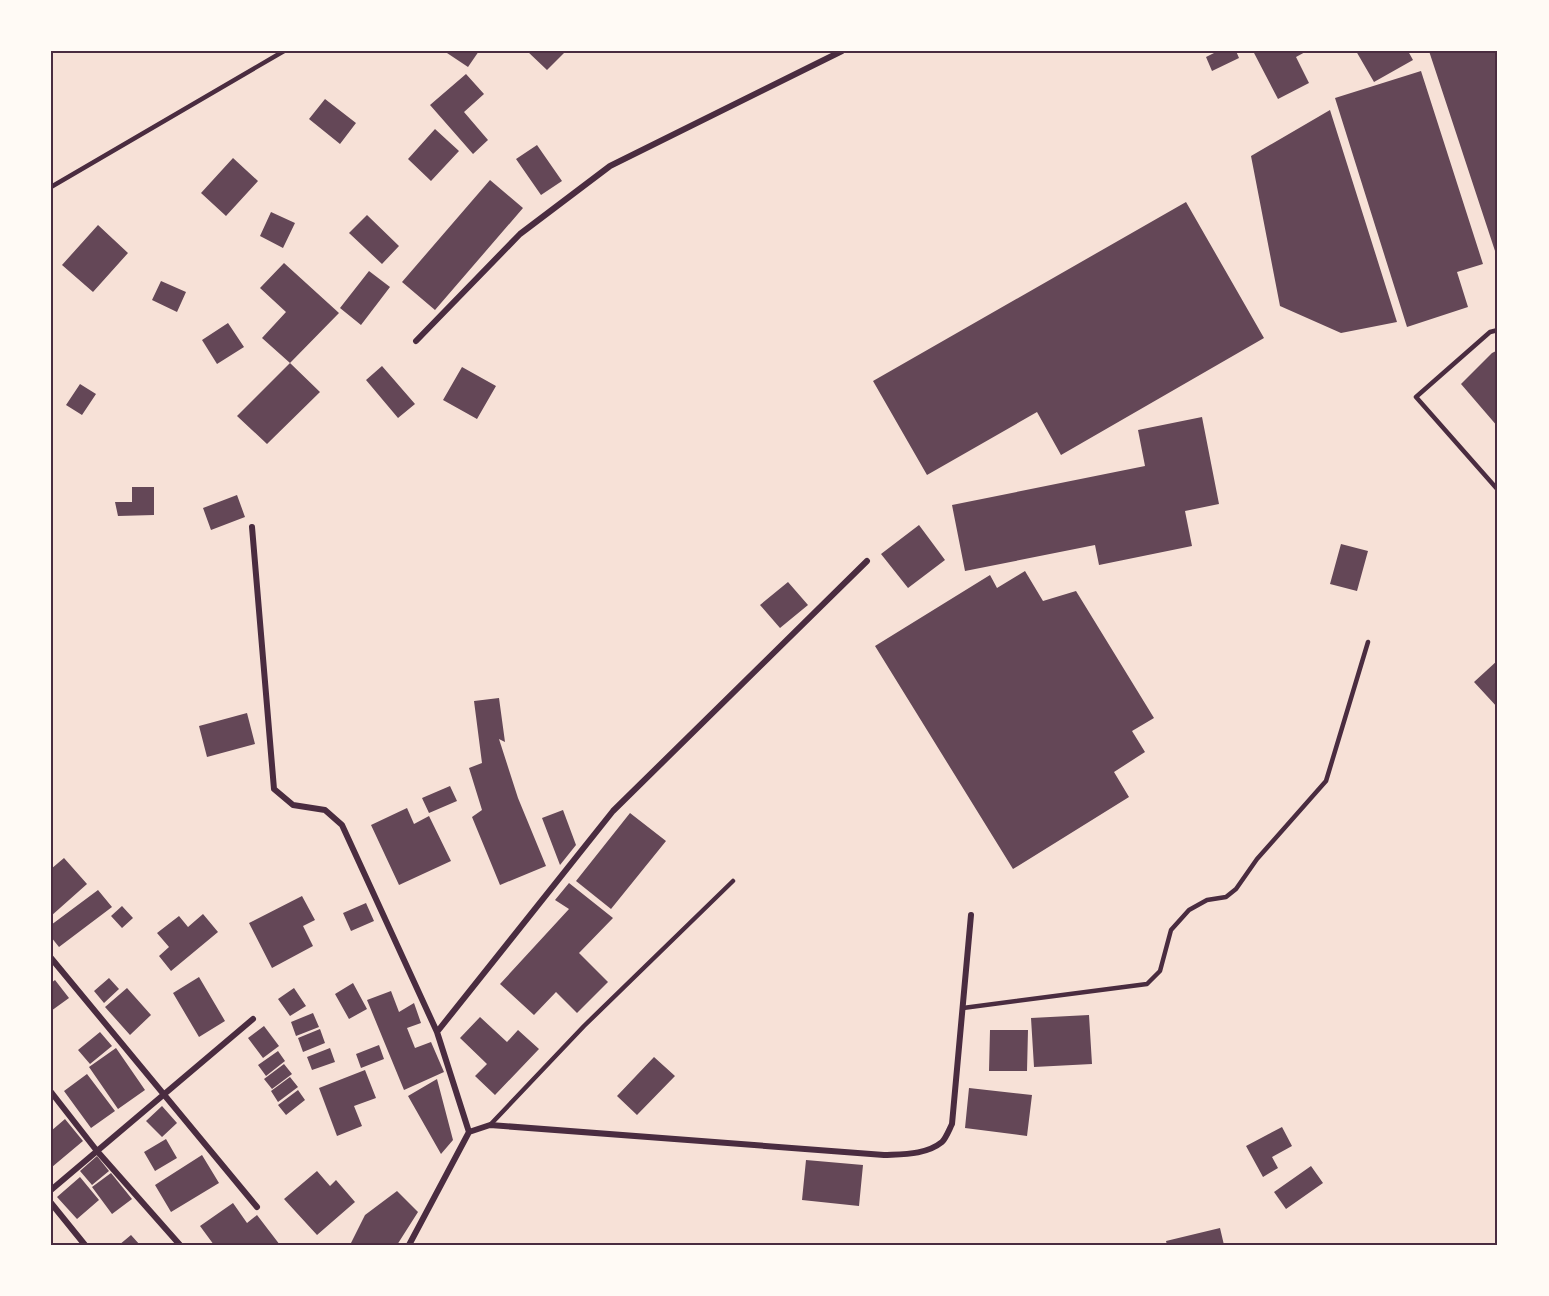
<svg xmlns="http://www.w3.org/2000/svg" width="1549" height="1296" font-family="'PT Serif',serif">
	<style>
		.building { fill: #644757 }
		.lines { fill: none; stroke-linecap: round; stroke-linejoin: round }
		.service { stroke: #4a2c40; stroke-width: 4.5 }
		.minor { stroke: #4a2c40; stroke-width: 6 }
		.neatline { fill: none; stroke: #4a2c40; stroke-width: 2 }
	</style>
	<rect width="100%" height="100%" fill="#f7e1d7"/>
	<path class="building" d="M444 51H479L468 67Z
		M527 51H566L547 70Z
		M1218 51H1236L1239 58 1212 71 1206 57Z
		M1253 51H1307L1296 57 1309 83 1278 99Z
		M1356 51H1408L1413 60 1374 82Z
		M1429 51H1498V260Z
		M1421 71 1483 264 1457 272 1468 307 1407 327 1335 98Z
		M466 74 484 94 464 112 488 140 473 154 430 105Z
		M325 99 356 123 340 144 309 119Z
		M1330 110 1397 322 1341 333 1280 306 1251 156Z
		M435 129 459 151 431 181 408 159Z
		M537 145 562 181 541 195 516 159Z
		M233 158 258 181 226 216 201 193Z
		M490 180 523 208 435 310 402 282Z
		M1186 202 1264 338 1061 455 1037 412 927 475 873 381Z
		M271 212 295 223 283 248 260 236Z
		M367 215 399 246 382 264 349 233Z
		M98 225 128 253 93 292 62 265Z
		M284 263 339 313 290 363 262 338 286 312 260 288Z
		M369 271 390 287 361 325 340 308Z
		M161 281 186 292 177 312 152 300Z
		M228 323 244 347 217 364 202 340Z
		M1498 350V427L1461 384 1492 353Z
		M290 363 320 392 267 444 237 416Z
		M382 366 415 404 398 418 366 380Z
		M462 367 496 386 477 419 443 400Z
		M80 384 96 394 82 415 66 405Z
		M1202 417 1219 504 1185 511 1192 546 1099 565 1095 545 965 571 952 505 1145 466 1138 430Z
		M132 487H154V515L118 516 115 502H132Z
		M237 495 245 517 211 530 203 508Z
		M919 525 945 560 908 588 881 554Z
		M1341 544 1368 551 1357 591 1330 584Z
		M1025 571 1043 601 1076 591 1154 718 1132 731 1145 752 1114 772 1129 797 1013 869 875 646 990 575 997 588Z
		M788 582 808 605 780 628 760 605Z
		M1498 660V708L1474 682Z
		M499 698 505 742 499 739 518 798 546 866 500 885 472 817 482 810 469 768 482 763 474 701Z
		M247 713 255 744 207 757 199 726Z
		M450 786 457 801 429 813 422 798Z
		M407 808 414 824 429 816 451 861 399 885 371 825Z
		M563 810 576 845 560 865 542 818Z
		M630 813 666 841 611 909 576 881Z
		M64 858 87 884 51 916V869Z
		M569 883 613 918 579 953 608 982 577 1013 556 992 534 1015 500 984 569 909 555 900Z
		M98 890 112 907 59 947 51 937V925Z
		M302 896 315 920 303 926 313 946 272 968 249 923Z
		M366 903 374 921 351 931 343 913Z
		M122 906 133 918 122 928 111 916Z
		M203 914 218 932 171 971 159 956 169 947 157 933 179 916 188 927Z
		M199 977 225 1021 199 1037 173 993Z
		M109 978 119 989 104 1003 94 991Z
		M55 980 69 998 51 1011V983Z
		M353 983 367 1009 349 1019 335 994Z
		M127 988 151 1015 130 1035 105 1007Z
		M294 988 306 1006 290 1016 278 999Z
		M391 991 399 1012 414 1003 421 1023 407 1028 415 1048 431 1042 444 1072 404 1090 367 1000Z
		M313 1013 319 1027 296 1036 291 1022Z
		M1089 1015 1092 1064 1034 1067 1031 1018Z
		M480 1017 507 1042 518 1030 539 1049 495 1095 475 1076 487 1064 460 1038Z
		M264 1026 279 1046 263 1058 248 1038Z
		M320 1029 325 1043 303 1052 298 1038Z
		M990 1030H1028L1027 1071H989Z
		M100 1032 112 1046 90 1064 78 1050Z
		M379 1045 384 1059 361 1068 356 1054Z
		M116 1048 145 1090 118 1109 89 1067Z
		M330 1048 335 1062 312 1070 307 1057Z
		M278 1051 285 1061 266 1076 258 1065Z
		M654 1057 675 1076 637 1115 617 1096Z
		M284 1064 292 1074 272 1089 264 1079Z
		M365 1070 376 1098 354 1106 362 1126 337 1136 319 1088Z
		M87 1074 115 1111 91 1128 64 1091Z
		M290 1077 298 1087 278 1102 271 1091Z
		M437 1079 453 1140 441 1154 408 1096Z
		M969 1088 1032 1095 1027 1136 965 1128Z
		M298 1090 305 1100 286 1115 278 1105Z
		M162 1106 177 1123 162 1137 146 1121Z
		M65 1119 83 1141 52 1167 51 1131Z
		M1282 1127 1292 1146 1272 1157 1278 1168 1263 1177 1246 1146Z
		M166 1139 177 1158 155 1171 144 1152Z
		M202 1155 219 1183 171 1212 155 1185Z
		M97 1156 109 1171 92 1185 80 1171Z
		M806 1160 863 1165 859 1206 802 1200Z
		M1311 1166 1323 1183 1286 1209 1274 1192Z
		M317 1171 330 1186 336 1180 355 1202 317 1235 284 1199Z
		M111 1173 132 1199 112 1214 92 1187Z
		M80 1177 99 1200 77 1219 57 1197Z
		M397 1191 418 1212 397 1245H350L365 1215Z
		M233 1203 247 1223 257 1215 280 1245H214L200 1226Z
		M1220 1228 1224 1245H1167L1166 1241Z
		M131 1235 140 1245H119Z"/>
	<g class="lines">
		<path class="service" d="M51 187 284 51
			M1498 330 1490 332 1416 397 1498 490
			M963 1008 1147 984 1160 971 1171 930 1189 910 1207 900 1226 897 1236 889 1257 859 1326 781 1368 642
			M490 1125 584 1026 733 881"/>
		<path class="minor" d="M416 341 520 234 610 166 842 51
			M252 527 274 789 293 805 325 810 342 825 437 1032
			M51 958 257 1207
			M51 1092 97 1151 180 1245
			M469 1132 490 1125 884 1155C903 1154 926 1155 942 1142 946 1138 949 1130 952 1124L971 915
			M51 1190 253 1019
			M51 1203 85 1245
			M409 1245 469 1132 437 1032 613 811 867 561"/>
	</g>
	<rect width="1549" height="1296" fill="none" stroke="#fffaf5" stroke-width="105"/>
	<rect x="52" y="52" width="1444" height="1192" class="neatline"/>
</svg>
